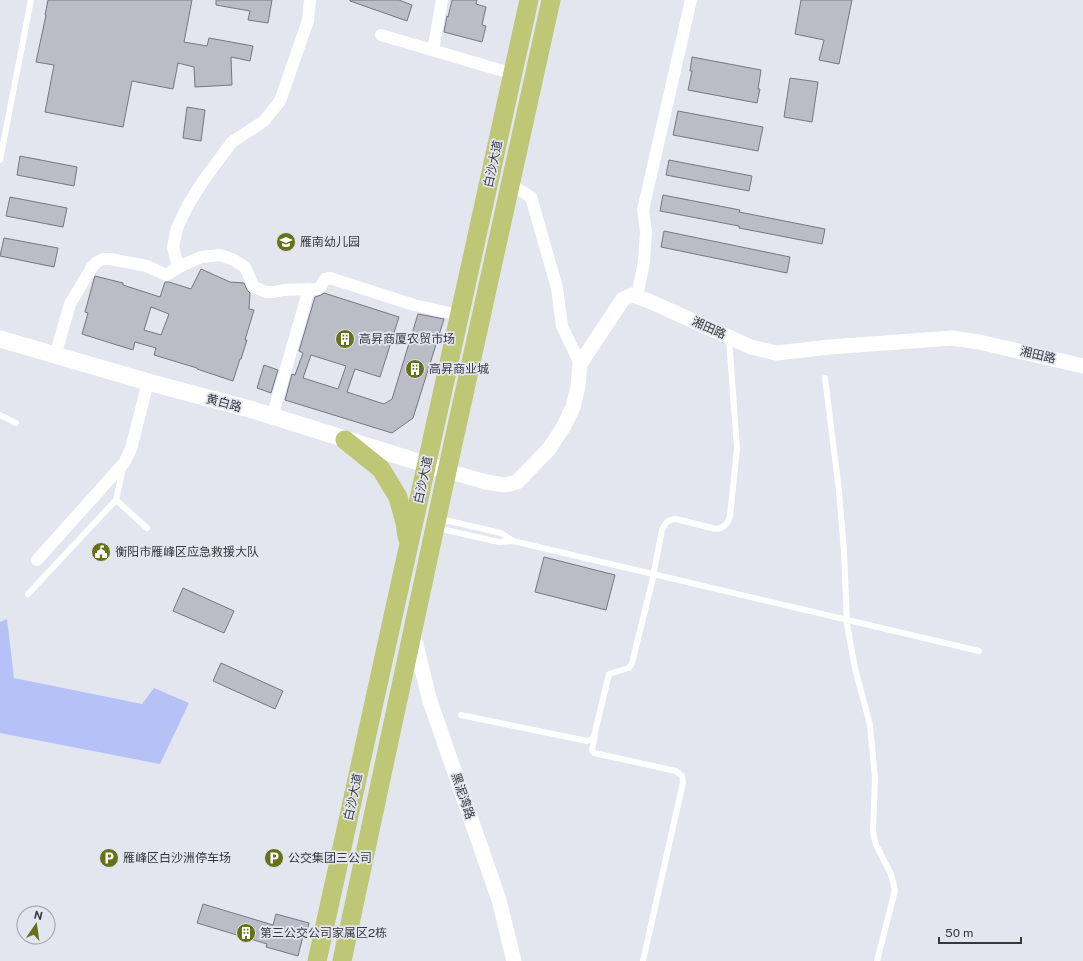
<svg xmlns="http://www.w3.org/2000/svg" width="1083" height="961" font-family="'Public Sans','Noto Sans SC',sans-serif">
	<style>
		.green { fill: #b6c1f7 }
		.building { fill: #babcc6; stroke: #767880; fill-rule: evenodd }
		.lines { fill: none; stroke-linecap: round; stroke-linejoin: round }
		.service { stroke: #fff; stroke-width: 6 }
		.minor { stroke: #fff; stroke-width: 12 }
		.tertiary { stroke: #fff; stroke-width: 15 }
		.secondary { stroke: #fff; stroke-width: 17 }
		.primary { stroke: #bec776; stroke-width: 19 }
		.labels { text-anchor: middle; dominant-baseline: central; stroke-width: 3.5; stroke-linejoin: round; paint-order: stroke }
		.street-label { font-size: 12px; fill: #37383c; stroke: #e3e5ef }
		.poi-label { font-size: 12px; fill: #37383c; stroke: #e3e5ef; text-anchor: start }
	</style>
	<rect width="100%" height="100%" fill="#e3e5ef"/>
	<path class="green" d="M7 619 14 678 142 704 154 688 189 703 160 764 0 733V622Z"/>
	<path class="building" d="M48 0H192L184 42 207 46 209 38 253 46 250 61 231 57 232 85 195 87 194 67 178 63 173 89 132 81 123 127 45 112 54 65 36 62 46 15H45Z
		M216 0H272L268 23 248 20 250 11 216 5Z
		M350 0H399L412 5 407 21 350 1Z
		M452 0H477L476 4 486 7 482 25 486 26 482 42 444 32 447 16 448 17Z
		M801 0H852L839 64 819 60 824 40 795 34Z
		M692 57 761 70 758 89H760L757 103 688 90 692 71H690Z
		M790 78 818 82 812 122 784 117Z
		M187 107 205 110 201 141 183 138Z
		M678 111 763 127 758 151 673 135Z
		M20 156 77 167 74 186 17 175Z
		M669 160 752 176 749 191 666 175Z
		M663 195 740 210 739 212 825 229 822 244 739 228V226L660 211Z
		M10 197 67 208 63 227 6 216Z
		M664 231 790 257 787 273 661 247Z
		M4 238 58 248 54 267 0 256Z
		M201 269 230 282 244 283 247 290 250 293 249 309 254 310 245 340H247L241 359H240L233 381 197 369V368L154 355 156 348 135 342 133 350 82 334 88 313 85 312 94 279 95 276 123 283V285L160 297 165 282H169L191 289ZM151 307 169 314 161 335 144 330Z
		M324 293 399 317 380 377 355 369 347 392 384 404 392 399 418 314 444 319 413 418 392 433 285 400 292 374 295 375 303 353 299 351 315 297 321 295ZM311 355 346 366 338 389 303 378Z
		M264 365 278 370 271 393 257 388Z
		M544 557 615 575 606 610 535 592Z
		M183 588 234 611 224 633 173 611Z
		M221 663 283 691 275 709 213 681Z
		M203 904 273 925 276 914 309 923 306 936H303L298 956 266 947 267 944 197 923Z"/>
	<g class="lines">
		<path class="service" d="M0 160 31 0
			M825 378 839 491 844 552 847 624 855 668 870 725 875 778 873 832 876 845 891 874 895 890 877 961
			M0 415 16 423
			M116 500 147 528
			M440 519 501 533 513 541 979 651
			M437 528 499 542 513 541
			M28 594 116 500 123 468
			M461 715 587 741 592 739 594 736 609 674 629 668 632 663 652 582 662 530C665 523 668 519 676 519L716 529C724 528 728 524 730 516L737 448 729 339
			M595 736 592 750 594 753 676 771 682 776 683 783 677 809 643 961"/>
		<path class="minor" d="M310 0 308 20 303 35 280 101 264 121 232 142 203 181 188 205 177 228 173 247 177 263 181 266 201 257 220 255 234 260 245 267 254 287 266 292H274L283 290 317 289 321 286 325 279 330 278 414 305 459 315
			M381 35 513 74
			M433 50 442 0
			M510 184 531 197 557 288 562 326 580 364
			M637 296 644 262 646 232 643 210 691 0
			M55 356 70 304 92 267 97 262 103 259H110L147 266 166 275 181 266
			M272 417 309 289
			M37 560 124 463 131 449 148 382"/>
		<path class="tertiary" d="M447 471 486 482 505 485 517 482 549 449 564 426 573 407 578 386 580 364 623 299 632 295 649 301 751 347 776 353 830 347 952 338 979 342 1083 366
			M413 632 429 698 499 900 514 961"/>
		<path class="secondary" d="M0 339 148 382 253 410 447 471"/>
		<path class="primary" d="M345 440 381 469 398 497 405 523 407 537
			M317 961 529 0
			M342 961 447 471 551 0"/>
	</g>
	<defs>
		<g id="school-disc" transform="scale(1)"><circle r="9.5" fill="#67711a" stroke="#e3e5ef"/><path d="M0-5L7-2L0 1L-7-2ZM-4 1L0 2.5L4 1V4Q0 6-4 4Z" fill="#fff"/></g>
		<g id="building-disc" transform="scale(1)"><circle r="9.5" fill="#67711a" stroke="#e3e5ef"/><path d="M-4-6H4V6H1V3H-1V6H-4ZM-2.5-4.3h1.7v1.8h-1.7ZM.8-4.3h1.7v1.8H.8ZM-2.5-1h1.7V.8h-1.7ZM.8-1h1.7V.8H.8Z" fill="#fff"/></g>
		<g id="civic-disc" transform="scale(1)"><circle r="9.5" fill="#67711a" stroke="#e3e5ef"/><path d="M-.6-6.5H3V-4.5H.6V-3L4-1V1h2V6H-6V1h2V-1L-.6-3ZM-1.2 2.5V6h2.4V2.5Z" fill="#fff"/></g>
		<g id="parking-disc" transform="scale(1)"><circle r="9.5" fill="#67711a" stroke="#e3e5ef"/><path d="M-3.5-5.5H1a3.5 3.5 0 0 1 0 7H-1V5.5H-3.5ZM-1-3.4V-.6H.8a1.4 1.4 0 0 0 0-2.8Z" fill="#fff"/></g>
	</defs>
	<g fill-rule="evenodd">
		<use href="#school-disc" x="286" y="242"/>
		<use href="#building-disc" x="345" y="339"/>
		<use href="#building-disc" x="415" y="369"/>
		<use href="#civic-disc" x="101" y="552"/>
		<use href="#parking-disc" x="109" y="858"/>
		<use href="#parking-disc" x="274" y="858"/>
		<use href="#building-disc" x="246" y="933"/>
	</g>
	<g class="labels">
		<g class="street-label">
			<text transform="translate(493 164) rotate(-78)">白沙大道</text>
			<text transform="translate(709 328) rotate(24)">湘田路</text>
			<text transform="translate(1038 355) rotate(13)">湘田路</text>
			<text transform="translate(224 403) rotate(15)">黄白路</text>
			<text transform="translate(423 480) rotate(-78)">白沙大道</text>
			<text transform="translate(463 796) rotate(71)">黑泥湾路</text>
			<text transform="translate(353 797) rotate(-78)">白沙大道</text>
		</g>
		<g class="poi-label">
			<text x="300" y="242">雁南幼儿园</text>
			<text x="359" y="339">高昇商厦农贸市场</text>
			<text x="429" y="369">高昇商业城</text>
			<text x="115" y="552">衡阳市雁峰区应急救援大队</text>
			<text x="123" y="858">雁峰区白沙洲停车场</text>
			<text x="288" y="858">公交集团三公司</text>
			<text x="260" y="933">第三公交公司家属区2栋</text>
		</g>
	</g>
	<g transform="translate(36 925) rotate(13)"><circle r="19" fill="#e3e5ef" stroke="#9ea0a7"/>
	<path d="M0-3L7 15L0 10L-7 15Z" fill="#67711a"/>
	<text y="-6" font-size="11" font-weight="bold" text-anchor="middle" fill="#37383c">N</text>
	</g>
	<path d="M939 937v6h82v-6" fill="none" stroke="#37383c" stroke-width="2"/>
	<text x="945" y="937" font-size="12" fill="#37383c" stroke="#e3e5ef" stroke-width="3" paint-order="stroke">50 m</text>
</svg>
